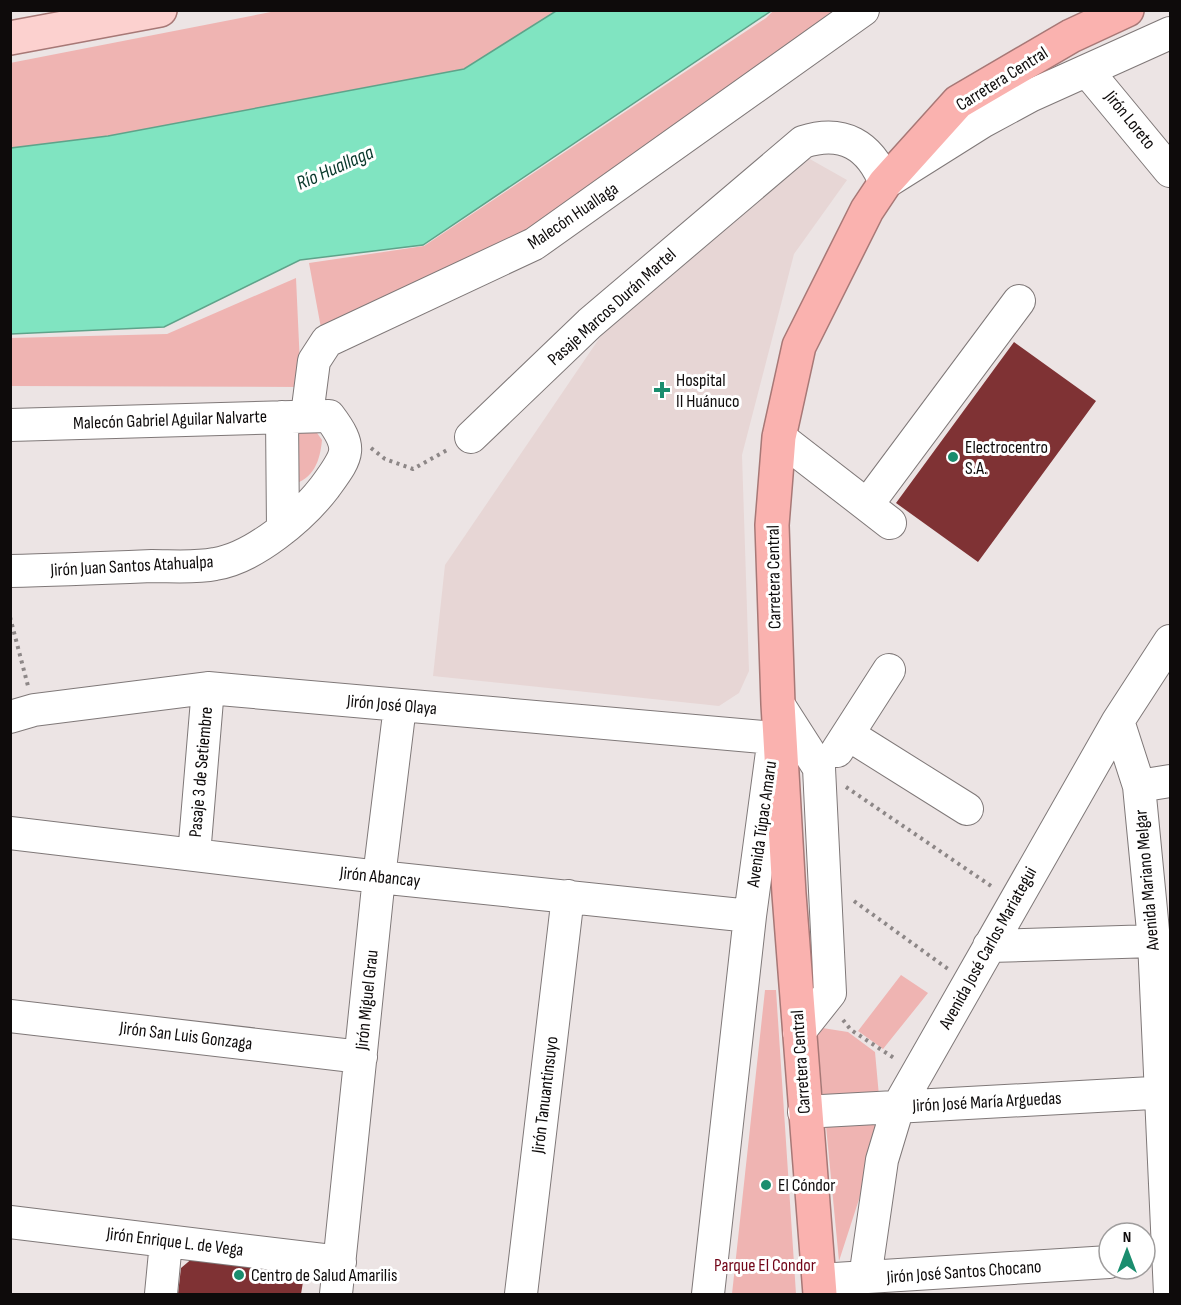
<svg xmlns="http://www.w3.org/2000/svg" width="1181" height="1305" font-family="'Sofia Sans Condensed',sans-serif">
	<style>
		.built { fill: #e7d6d5 }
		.green { fill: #efb4b2 }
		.water { fill: #80e4c1; stroke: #5ea38a; stroke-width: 1.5 }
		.building { fill: #7f3234 }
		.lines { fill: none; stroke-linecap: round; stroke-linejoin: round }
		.minor-casing { stroke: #7f7878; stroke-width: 34 }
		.major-casing { stroke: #a77876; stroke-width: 36 }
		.highway-casing { stroke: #a77876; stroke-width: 36 }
		.path { stroke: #8d8787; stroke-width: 4; stroke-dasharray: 3 4.5; stroke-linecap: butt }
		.minor { stroke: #fff; stroke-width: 32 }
		.major { stroke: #fcd1cf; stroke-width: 33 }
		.highway { stroke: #fab2af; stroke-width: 33 }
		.poi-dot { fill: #1a8d6e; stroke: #fff; stroke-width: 2 }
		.labels { text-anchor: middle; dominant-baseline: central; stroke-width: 6; stroke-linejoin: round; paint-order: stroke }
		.street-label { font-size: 18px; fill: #0e0b0b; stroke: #fff }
		.poi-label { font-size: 18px; fill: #0e0b0b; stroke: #fff; text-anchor: start }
		.park-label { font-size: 18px; fill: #720518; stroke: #fff }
		.water-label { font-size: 20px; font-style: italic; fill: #08372a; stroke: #fff }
	</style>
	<rect width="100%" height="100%" fill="#ece4e4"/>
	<path class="built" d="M801 154 847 180 794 254 742 455 749 671 739 693 719 706 433 676 445 565 609 324Z"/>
	<path class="green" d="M276 11H556L464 69 108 136 11 148 10 63Z
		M773 11H868L551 226 321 328 309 263 424 246 766 18Z
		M296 278 301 387 11 386 10 338 167 334Z
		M315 430 322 440C320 461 314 479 291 485L292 432Z
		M901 975 928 993 883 1049 858 1031Z
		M765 990H776L796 1294H732Z
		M816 1027 848 1032 875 1052 879 1096 823 1099Z
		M885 1119 839 1261 826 1126Z"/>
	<path class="water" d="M556 11H771L423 245 300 260 164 327 11 334V148L108 136 464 69Z"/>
	<path class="building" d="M1014 342 1096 401 978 562 896 503Z
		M194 1257 293 1268 303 1282 301 1294H178L181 1268Z"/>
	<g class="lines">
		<g class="minor-casing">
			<path id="minor" d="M1088 72 1170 171
				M307 415 314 361 327 341 534 244 863 10
				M282 417 283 529
				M10 425 329 416C354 449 348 455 325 487 302 517 254 558 215 564 195 568 172 566 152 566 105 568 58 570 10 571
				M471 437 590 323 803 142C843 129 870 145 885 183L982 122 1030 96 1170 33
				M779 437 890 523
				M867 505 1019 301
				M778 704 819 768 830 993 799 1032
				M10 717 34 710 208 688 774 738
				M1118 721 1139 786 1154 941 1170 1294
				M849 735 967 809
				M837 751 889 670
				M1139 786 1170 781
				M10 833 379 877 750 916
				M194 855 208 688
				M989 946 1154 941
				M10 1016 361 1057
				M804 1112 1170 1092
				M10 1222 340 1262
				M819 1280 1109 1262
				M161 1294 166 1242
				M336 1294 379 877 400 706
				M521 1294 568 896
				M708 1294 750 916 772 752
				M866 1294 865 1278 882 1160 898 1107 1118 721 1170 641"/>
		</g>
		<g class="major-casing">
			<path id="major" d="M10 38 160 10"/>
		</g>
		<g class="highway-casing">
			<path id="highway" d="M820 1294 789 894 778 704 772 525 779 437 799 346 867 210 885 183 958 102 1071 36 1127 10"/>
		</g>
		<path class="path" d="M371 448 385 459 413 469 449 449
			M10 617 28 686
			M846 787 994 888
			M854 901 948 969
			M843 1020 851 1030 894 1058"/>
		<use href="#minor" class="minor"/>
		<use href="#major" class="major"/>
		<use href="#highway" class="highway"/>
	</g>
	<g class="poi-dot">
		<path d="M659 381h6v6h6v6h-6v6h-6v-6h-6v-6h6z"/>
		<circle cx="953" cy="457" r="6"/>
		<circle cx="766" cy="1185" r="6"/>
		<circle cx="239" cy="1275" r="6"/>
	</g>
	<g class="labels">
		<g class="street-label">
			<text transform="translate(1002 79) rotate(-32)">Carretera Central</text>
			<text transform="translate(1130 120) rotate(51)">Jirón Loreto</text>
			<text transform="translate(573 216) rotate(-34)">Malecón Huallaga</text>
			<text transform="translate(612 307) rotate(-42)">Pasaje Marcos Durán Martel</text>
			<text transform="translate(170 420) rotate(-2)">Malecón Gabriel Aguilar Nalvarte</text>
			<text transform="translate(132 566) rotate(-3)">Jirón Juan Santos Atahualpa</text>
			<text transform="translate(774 577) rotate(-91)">Carretera Central</text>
			<text transform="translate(392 705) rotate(5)">Jirón José Olaya</text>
			<text transform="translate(201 772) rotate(-85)">Pasaje 3 de Setiembre</text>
			<text transform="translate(762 824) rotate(-82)">Avenida Túpac Amaru</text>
			<text transform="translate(380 877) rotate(6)">Jirón Abancay</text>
			<text transform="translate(1147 880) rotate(-95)">Avenida Mariano Melgar</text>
			<text transform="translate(988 948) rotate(-61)">Avenida José Carlos Mariategui</text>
			<text transform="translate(367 1000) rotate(-84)">Jirón Miguel Grau</text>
			<text transform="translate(186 1036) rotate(7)">Jirón San Luis Gonzaga</text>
			<text transform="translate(801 1062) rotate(-94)">Carretera Central</text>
			<text transform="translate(545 1095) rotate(-83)">Jirón Tanuantinsuyo</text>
			<text transform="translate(987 1102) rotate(-3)">Jirón José María Arguedas</text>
			<text transform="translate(175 1242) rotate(7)">Jirón Enrique L. de Vega</text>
			<text transform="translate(964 1272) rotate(-4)">Jirón José Santos Chocano</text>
		</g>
		<g class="poi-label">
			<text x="676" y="380">Hospital<tspan x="676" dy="21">II Huánuco</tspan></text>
			<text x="965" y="447">Electrocentro<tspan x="965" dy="21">S.A.</tspan></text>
			<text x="778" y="1185">El Cóndor</text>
			<text x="251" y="1275">Centro de Salud Amarilis</text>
		</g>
		<g class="park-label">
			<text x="765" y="1265">Parque El Condor</text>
		</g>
		<g class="water-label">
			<text transform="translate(335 168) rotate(-24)">Río Huallaga</text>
		</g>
	</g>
	<rect width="1181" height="1305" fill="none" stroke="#0e0b0b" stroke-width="24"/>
	<g transform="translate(1127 1251)"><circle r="28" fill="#ffffff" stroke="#9f9d9d" stroke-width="1.5"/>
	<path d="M0-4.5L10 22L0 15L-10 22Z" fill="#1a8d6e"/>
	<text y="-9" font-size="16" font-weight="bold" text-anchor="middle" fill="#0e0b0b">N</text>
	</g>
</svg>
